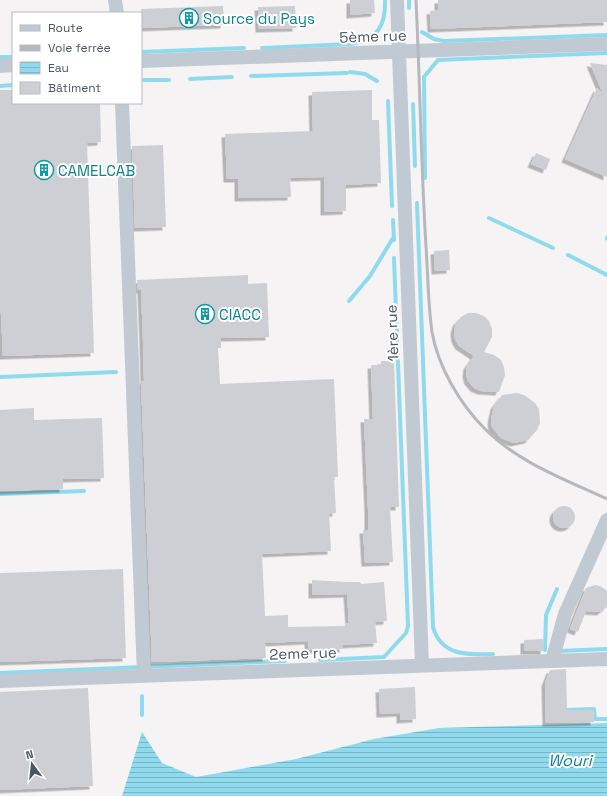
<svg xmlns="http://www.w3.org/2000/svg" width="607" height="796" font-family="'Space Grotesk',sans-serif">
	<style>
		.water { fill: url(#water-rules) }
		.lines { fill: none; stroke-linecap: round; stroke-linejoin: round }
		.stream { stroke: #90daee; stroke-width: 4 }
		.building { fill: #cdcfd5; filter: url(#shadow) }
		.minor { stroke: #c1cad2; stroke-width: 14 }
		.rail { stroke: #b5b8bd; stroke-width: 3 }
		.labels { text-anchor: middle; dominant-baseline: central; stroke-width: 4; stroke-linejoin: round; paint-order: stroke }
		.culture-label { font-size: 15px; fill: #0d838f; stroke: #fff; text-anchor: start }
		.street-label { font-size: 15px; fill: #4a5661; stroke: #fff }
		.water-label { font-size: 16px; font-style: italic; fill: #0c7c9b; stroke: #fff }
	</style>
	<defs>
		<pattern id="water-rules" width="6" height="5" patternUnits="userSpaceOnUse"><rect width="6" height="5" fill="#90daee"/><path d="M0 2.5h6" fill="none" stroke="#78b4c4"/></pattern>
		<filter id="shadow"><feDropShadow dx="-3.5" dy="3.5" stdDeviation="0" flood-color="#0004"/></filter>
	</defs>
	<rect width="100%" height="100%" fill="#f5f3f3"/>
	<path class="water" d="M607 723V796H122L142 732 162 763 196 777 296 759 374 739 439 728Z"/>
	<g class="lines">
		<path class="stream" d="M409 0V8
			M422 32 434 39 444 41 607 35
			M262 48 351 44C377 40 386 26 385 0
			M141 52 244 48
			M0 57H13
			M350 72 365 74 377 81
			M251 76 347 73
			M190 79 232 77
			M141 80H169
			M0 86 13 85
			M388 101 392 206
			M413 104 415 166
			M425 178 424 77 438 60 607 53
			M417 203 433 627C441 656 468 655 493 654
			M489 218 553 248
			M393 220 394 240
			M607 238V239
			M568 255 607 275
			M349 301 370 276 393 238
			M0 377 116 372
			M0 494 84 491
			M545 650 546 615 557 589
			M559 651 607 649
			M320 660 384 657 406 633 408 626 394 258
			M0 673 285 661
			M142 696V715
			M567 710 594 709 595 719H607"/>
	</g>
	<path class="building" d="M350 0H374L375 13 350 15Z
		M438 0H607V22L431 29 430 11 438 10Z
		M223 6 224 25 141 28V9Z
		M295 6 296 28 259 29 258 7Z
		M590 63 607 65V177L565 159 597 88 603 94Z
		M0 90H13V103H100L101 142 87 143 94 353 3 356 0 294Z
		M372 90V120H379L381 183 346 185V211L324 212V177L290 178 291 197 238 198V179H227L225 134 313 131 312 92Z
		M163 145 166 227 135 228 132 146Z
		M536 153 550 159 546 170 531 164Z
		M449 250 450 270 435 271 434 251Z
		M248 275V284L267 283 269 337 221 338V348H218L220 384 334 379 338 477H334L336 513 329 514 331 551 262 554 265 616 288 615V627L346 626V623H349L347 594 312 595V580L346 582H360L361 584 384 582 387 621 375 622 377 643 343 645V649L308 650V641L265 643 266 658 152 662 141 381H144L143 340 141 290H138L137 280Z
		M468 313H476L484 316 489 321 492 329V337L484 352 494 355 501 360 504 367 505 375 499 392 481 391 474 388 468 381 466 374 467 366 474 356 459 346 455 339 454 331 456 323 461 317Z
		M381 361H394L399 507H390L393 562 365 563 363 530H368V509L364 419H373L371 365H381Z
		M517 393 524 395 535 403 539 409 540 423 537 430 528 440 514 443 501 438 492 427 491 420 494 406 502 395Z
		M34 408V420L102 418 104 478 63 479V489L0 491V410Z
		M553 517a11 11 0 1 1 22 0a11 11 0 1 1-22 0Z
		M123 569 126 658 0 662V573Z
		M595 585 600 586 607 591V607L600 612 586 611 578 632 570 629 586 588Z
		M543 639 544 651H524V640Z
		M566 669 567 710H594V722L546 723 545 683 550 670Z
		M415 687 416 719 400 720V713L380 714 379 689Z
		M88 688 93 786 0 790V692Z"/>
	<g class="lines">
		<path class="minor" d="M115 0 117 13
			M397 0 422 665
			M141 61 607 44
			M0 66 13 65
			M122 103 144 676
			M552 661 565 614 607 520
			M0 681 607 659"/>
		<path class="rail" d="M416 0C420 82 421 165 426 247 428 275 428 304 432 332 438 367 460 404 485 429 519 463 564 479 607 499"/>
	</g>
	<defs>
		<g id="building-ring" transform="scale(1)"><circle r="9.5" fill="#fff" stroke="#0f9aa8" stroke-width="1.5"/><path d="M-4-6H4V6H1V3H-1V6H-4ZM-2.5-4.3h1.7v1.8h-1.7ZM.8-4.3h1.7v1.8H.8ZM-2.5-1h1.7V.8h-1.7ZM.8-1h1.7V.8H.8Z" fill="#0f9aa8"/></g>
	</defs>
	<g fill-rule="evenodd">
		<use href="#building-ring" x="189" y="18"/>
		<use href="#building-ring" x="44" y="170"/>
		<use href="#building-ring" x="205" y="314"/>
	</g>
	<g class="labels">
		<g class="culture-label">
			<text x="203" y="18">Source du Pays</text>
			<text x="58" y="170">CAMELCAB</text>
			<text x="219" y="314">CIACC</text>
		</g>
		<g class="street-label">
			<text transform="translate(373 36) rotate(-2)">5ème rue</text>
			<text transform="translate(392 333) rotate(-92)">1ère rue</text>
			<text transform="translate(303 653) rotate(-2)">2eme rue</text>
		</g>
		<g class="water-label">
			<text x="570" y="760">Wouri</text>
		</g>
	</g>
	<rect x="12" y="12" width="130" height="92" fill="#ffffff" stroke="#b7bbc0"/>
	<rect x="20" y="25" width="20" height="6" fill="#c1cad2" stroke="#b7bbc0"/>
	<text x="48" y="32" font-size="12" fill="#4a5661">Route</text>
	<rect x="20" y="45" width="20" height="6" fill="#b5b8bd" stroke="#b7bbc0"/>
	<text x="48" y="52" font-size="12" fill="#4a5661">Voie ferrée</text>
	<rect x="20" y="62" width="20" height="12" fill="url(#water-rules)" stroke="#b7bbc0"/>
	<text x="48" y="72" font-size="12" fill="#4a5661">Eau</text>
	<rect x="20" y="82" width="20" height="12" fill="#cdcfd5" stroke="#b7bbc0"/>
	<text x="48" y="92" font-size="12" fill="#4a5661">Bâtiment</text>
	<g transform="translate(32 764) rotate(345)" stroke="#ffffff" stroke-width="3" paint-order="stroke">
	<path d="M0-3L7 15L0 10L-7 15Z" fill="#4a5661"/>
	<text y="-6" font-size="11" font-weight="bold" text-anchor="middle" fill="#4a5661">N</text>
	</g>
</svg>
